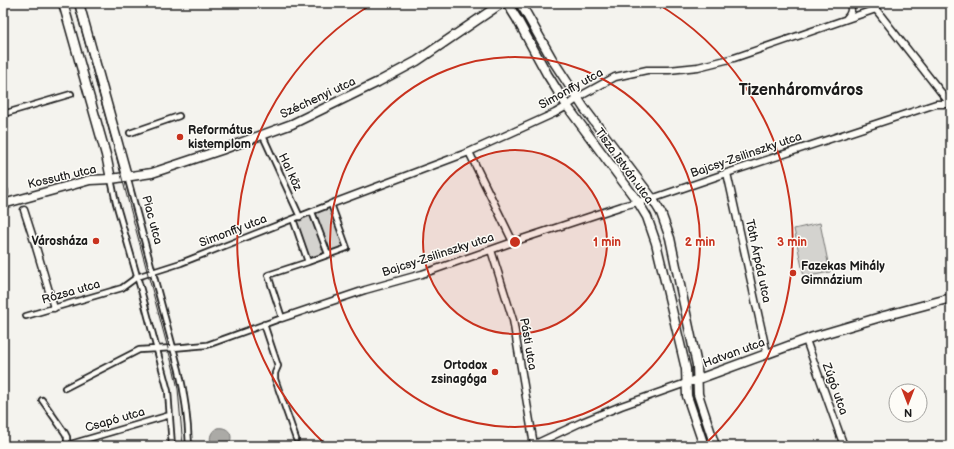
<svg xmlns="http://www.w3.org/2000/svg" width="954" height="449" font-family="'Balsamiq Sans',sans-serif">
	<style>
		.green { fill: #d4d3cf; stroke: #787876 }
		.water { fill: #abaaa6; stroke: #72716f }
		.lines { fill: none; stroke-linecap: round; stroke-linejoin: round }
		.pedestrian-casing { stroke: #1c1c1c; stroke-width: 8 }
		.minor-casing { stroke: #1c1c1c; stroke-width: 9 }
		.tertiary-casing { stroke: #1c1c1c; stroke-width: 11 }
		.pedestrian { stroke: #fdfcf7; stroke-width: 4.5 }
		.minor { stroke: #fdfcf7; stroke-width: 6 }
		.tertiary { stroke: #fdfcf7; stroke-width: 8 }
		.tram { stroke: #1c1c1c; stroke-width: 1 }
		.ring { fill: none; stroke: #c8321e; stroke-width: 2 }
		.poi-dot { fill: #c8321e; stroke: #fdfcf7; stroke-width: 1.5 }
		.labels { text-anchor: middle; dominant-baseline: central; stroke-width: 3; stroke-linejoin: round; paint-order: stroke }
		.street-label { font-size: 12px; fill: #1c1c1c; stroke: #fdfcf7 }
		.poi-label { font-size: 12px; font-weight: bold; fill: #1c1c1c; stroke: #fdfcf7; text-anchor: start }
		.district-label { font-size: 16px; font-weight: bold; fill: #1c1c1c; stroke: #fdfcf7 }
		.centre { fill: #c8321e; stroke: #fdfcf7; stroke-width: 2 }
		.ring-label { font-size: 12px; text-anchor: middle; font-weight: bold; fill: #c8321e; stroke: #fdfcf7; stroke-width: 3; stroke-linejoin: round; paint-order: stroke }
	</style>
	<rect width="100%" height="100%" fill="#f4f3ee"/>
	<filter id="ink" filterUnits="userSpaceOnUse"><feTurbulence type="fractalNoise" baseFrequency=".025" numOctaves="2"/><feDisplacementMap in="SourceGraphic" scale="8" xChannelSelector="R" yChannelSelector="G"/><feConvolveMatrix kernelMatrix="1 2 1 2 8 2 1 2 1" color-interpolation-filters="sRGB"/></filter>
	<g filter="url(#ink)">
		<path class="green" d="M331 204 347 248 308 262 293 219Z
			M820 223 830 272 804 277 794 229Z"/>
		<path class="water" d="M217 428C229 426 235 436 228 446H213C208 440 210 432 217 428Z"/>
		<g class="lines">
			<g class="pedestrian-casing">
				<path id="pedestrian" d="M3 114 71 94
					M130 133 179 116
					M263 136 300 217
					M127 176 179 370C185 395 188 420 189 446
					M111 179 116 203 141 290 168 391 172 446
					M5 191V193
					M312 212 328 254
					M26 316 122 288 137 277 181 263 331 204 347 248 308 262 293 219
					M264 324 278 366 275 373V379L296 439
					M65 388 139 350 173 348 207 345 282 318 268 275 308 262
					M42 400 65 433 67 437V445
					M66 446 67 445 170 415"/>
			</g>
			<g class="minor-casing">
				<path id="minor" d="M871 3 951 105
					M846 19C851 14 852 10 850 3
					M469 152 513 242
					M727 173 767 354
					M331 204 469 152 555 113 567 106 584 94 615 77 647 70H669L698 67 734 58 876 9
					M24 210 34 241
					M35 244 54 308
					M491 250 513 320 534 445
					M282 318 365 290 422 274 513 242 622 206 657 197 727 173 936 104H951
					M806 340 844 446
					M531 446 582 422 621 406 686 383"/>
			</g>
			<g class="tertiary-casing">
				<path id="tertiary" d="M63 3 106 155 111 179
					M79 3 127 176
					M507 3 517 19 547 74 567 106 638 202 647 217 656 243 686 369 687 396 704 446
					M520 3 526 13 552 59 584 108 652 198 661 213 670 238 697 365 698 394 715 446
					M3 204 90 180 111 179 152 173 221 150 292 124 378 82 417 61 502 3
					M693 381 813 337 884 316 951 298"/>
			</g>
			<use href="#pedestrian" class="pedestrian"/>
			<use href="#minor" class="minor"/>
			<use href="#tertiary" class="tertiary"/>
			<path class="tram" d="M74 3 115 152 174 371 178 389 183 446"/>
		</g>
	</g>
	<circle cx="515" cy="242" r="92" fill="#c8321e" fill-opacity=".12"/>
	<g class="ring">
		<circle cx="515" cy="242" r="92"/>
		<circle cx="515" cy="242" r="185"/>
		<path d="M326 445A277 277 0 0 1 374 3M656 3A277 277 0 0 1 704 445"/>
	</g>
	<g class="poi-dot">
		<circle cx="180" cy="137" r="4"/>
		<circle cx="96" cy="241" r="4"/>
		<circle cx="793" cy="273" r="4"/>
		<circle cx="495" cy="372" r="4"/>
	</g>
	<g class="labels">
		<g class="street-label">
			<text transform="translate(571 89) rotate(-29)">Simonffy utca</text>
			<text transform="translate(318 98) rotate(-25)">Széchenyi utca</text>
			<text transform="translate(746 155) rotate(-19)">Bajcsy-Zsilinszky utca</text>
			<text transform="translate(624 166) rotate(54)">Tisza István utca</text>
			<text transform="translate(290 172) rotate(65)">Hal köz</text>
			<text transform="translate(62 177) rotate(-13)">Kossuth utca</text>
			<text transform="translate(152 220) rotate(75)">Piac utca</text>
			<text transform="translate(233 231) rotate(-21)">Simonffy utca</text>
			<text transform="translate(438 255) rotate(-18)">Bajcsy-Zsilinszky utca</text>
			<text transform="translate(758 261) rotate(78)">Tóth Árpád utca</text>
			<text transform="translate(71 292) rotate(-16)">Rózsa utca</text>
			<text transform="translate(528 344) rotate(80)">Pásti utca</text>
			<text transform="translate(734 353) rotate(-20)">Hatvan utca</text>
			<text transform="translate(835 389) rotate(70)">Zúgó utca</text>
			<text transform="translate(115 420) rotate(-16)">Csapó utca</text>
		</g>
		<g class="poi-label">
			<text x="188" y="130">Református<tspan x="188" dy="14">kistemplom</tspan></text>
			<text x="88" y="241" text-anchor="end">Városháza</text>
			<text x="801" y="266">Fazekas Mihály<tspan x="801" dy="14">Gimnázium</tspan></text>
			<text x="487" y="365" text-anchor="end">Ortodox<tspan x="487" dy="14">zsinagóga</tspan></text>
		</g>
		<g class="district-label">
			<text x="801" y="90">Tizenháromváros</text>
		</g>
	</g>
	<circle cx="515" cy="242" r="6" class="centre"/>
	<g class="ring-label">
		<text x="607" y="246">1 min</text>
		<text x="700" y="246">2 min</text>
		<text x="792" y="246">3 min</text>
	</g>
	<rect width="954" height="449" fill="none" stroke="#fdfcf7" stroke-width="16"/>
	<rect x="8" y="8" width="938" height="433" fill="none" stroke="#1c1c1c" stroke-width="1.5" filter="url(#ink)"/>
	<g transform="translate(908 403) rotate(180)"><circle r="19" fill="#fdfcf7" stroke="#a3a29f"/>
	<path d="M0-3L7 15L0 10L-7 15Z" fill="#c8321e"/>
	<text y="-6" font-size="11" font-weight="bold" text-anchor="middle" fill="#1c1c1c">N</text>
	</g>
</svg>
